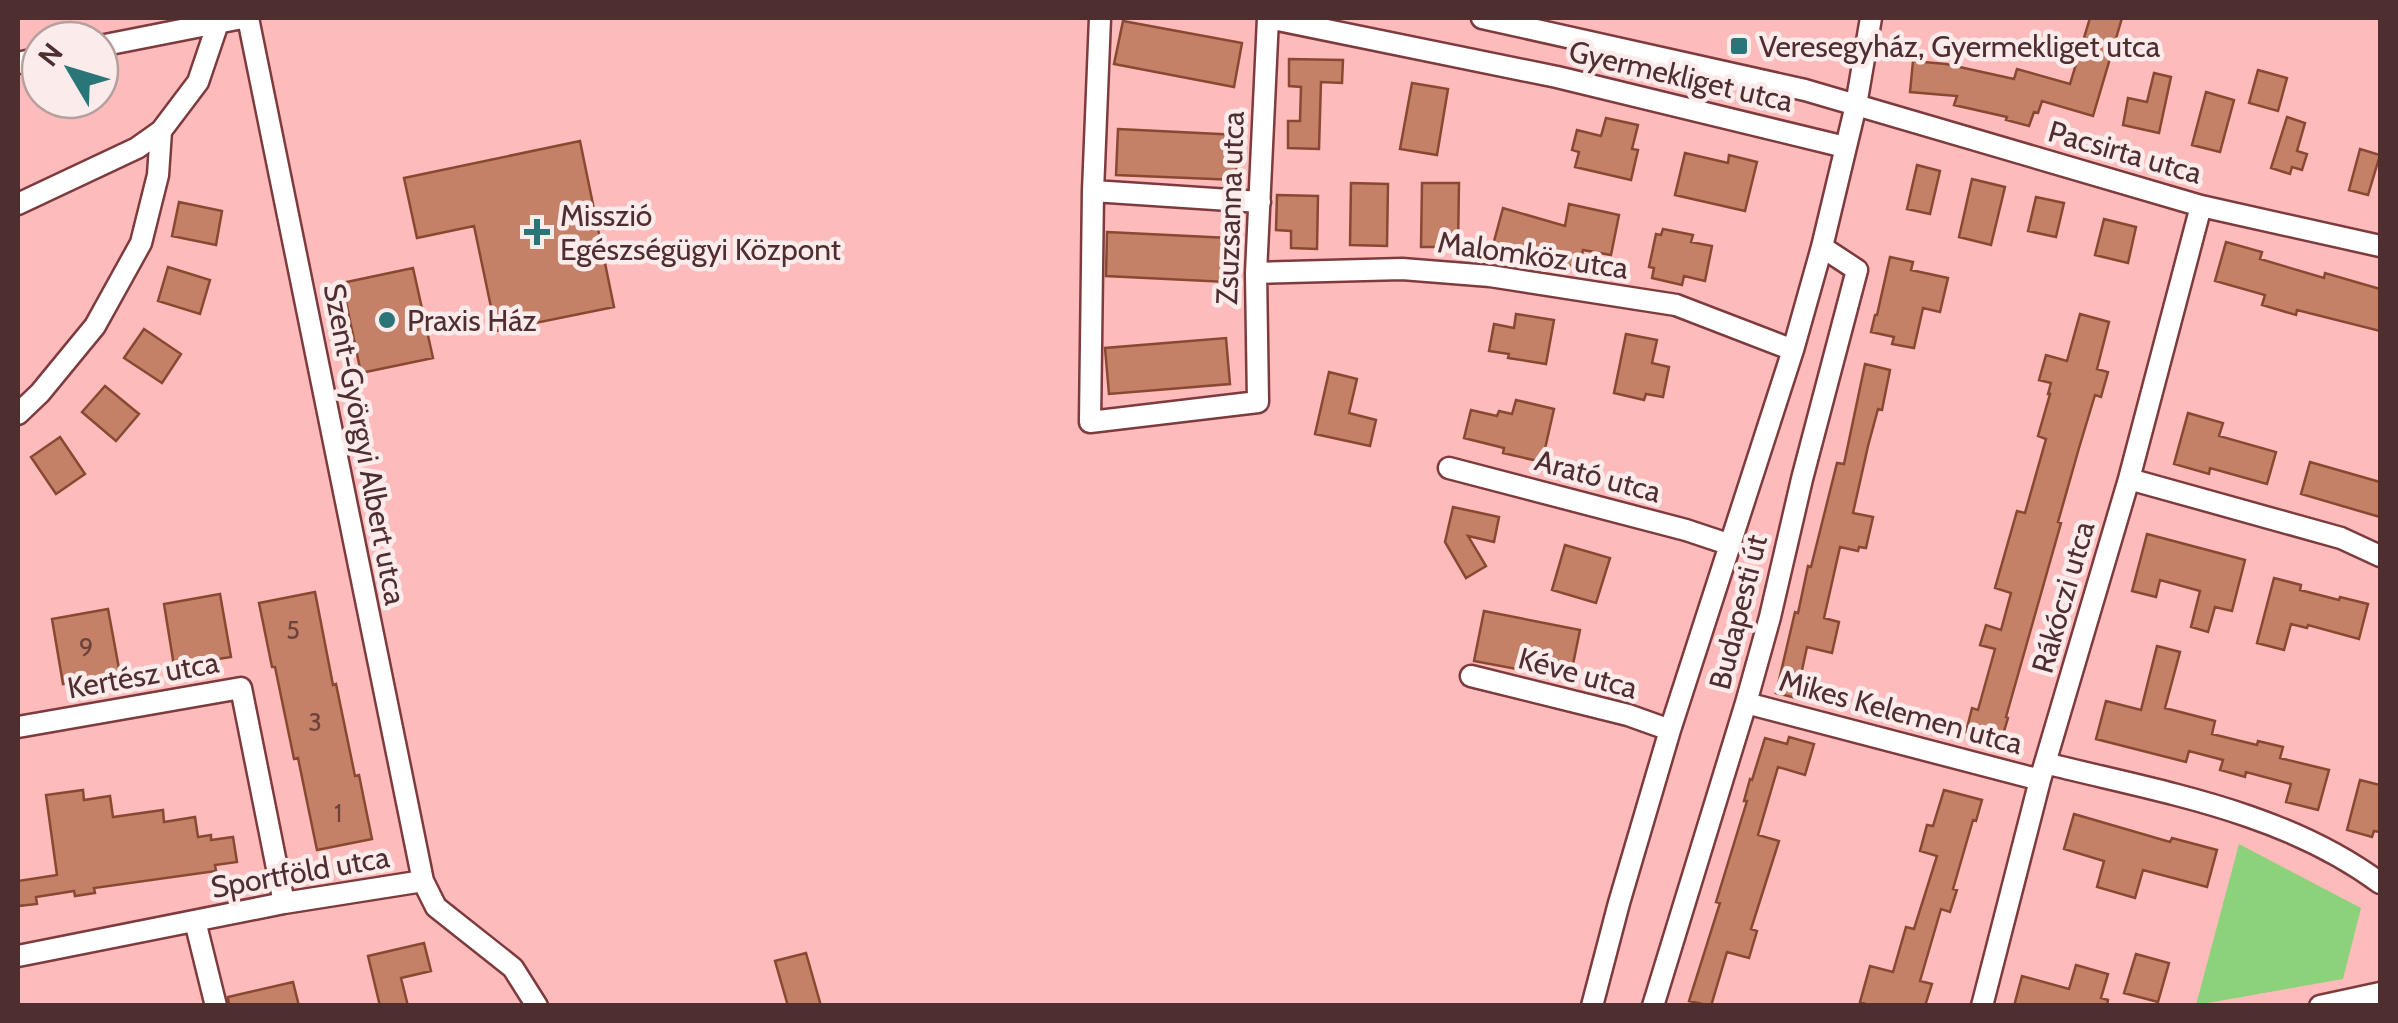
<svg xmlns="http://www.w3.org/2000/svg" width="2398" height="1023" font-family="Cabin,sans-serif">
	<style>
		.green { fill: #8bd27a }
		.building { fill: #c58068; stroke: #884831; stroke-width: 2.5 }
		.lines { fill: none; stroke-linecap: round; stroke-linejoin: round }
		.minor-casing { stroke: #7e3b3d; stroke-width: 25 }
		.minor { stroke: #fff; stroke-width: 20 }
		.poi-dot { fill: #2a7578; stroke: #fcebeb; stroke-width: 4 }
		.labels { text-anchor: middle; dominant-baseline: central; stroke-width: 9; stroke-linejoin: round; paint-order: stroke }
		.number-label { font-size: 25px; fill: #6c423c }
		.poi-label { font-size: 30px; fill: #4e2e2e; stroke: #fcebeb; text-anchor: start }
		.street-label { font-size: 30px; fill: #4e2e2e; stroke: #fcebeb }
	</style>
	<rect width="100%" height="100%" fill="#fdbcbb"/>
	<path class="green" d="M2239 844 2361 908 2343 979 2196 1005Z"/>
	<path class="building" d="M2090 18H2122L2093 116 2042 101 2038 113 2034 112 2029 126 2006 120 2007 117 1954 105 1957 96 1910 92 1913 61 1946 64 2014 79 2017 69 2070 84Z
		M1123 21 1242 43 1234 87 1114 64Z
		M1289 59 1343 60 1342 83 1321 82 1319 149 1288 148V121H1300L1301 87 1289 86Z
		M2258 70 2287 78 2278 111 2249 103Z
		M2154 73 2171 77 2159 133 2123 125 2128 98 2147 102Z
		M1412 83 1448 89 1437 155 1400 149Z
		M2206 92 2234 100 2220 152 2192 145Z
		M2287 117 2305 123 2297 151 2307 154 2302 170 2292 167 2290 174 2271 168Z
		M1606 118 1638 125 1632 149 1638 150 1631 180 1575 167 1579 152 1572 150 1577 130 1601 136Z
		M1118 129 1239 135 1236 180 1116 175Z
		M580 141 614 307 496 331 474 226 417 238 404 178Z
		M2360 149 2380 155 2368 195 2349 190Z
		M1685 153 1728 163 1729 155 1757 162 1745 211 1675 195Z
		M1917 165 1940 171 1930 214 1907 209Z
		M1972 179 2005 187 1991 245 1959 237Z
		M1351 183 1388 184 1387 246 1350 245Z
		M1422 183H1459L1458 247H1421Z
		M1277 195 1318 196 1317 249 1291 248V231L1276 230Z
		M2036 197 2064 203 2056 237 2028 231Z
		M179 202 222 211 216 245 172 236Z
		M1569 204 1619 215 1611 255 1583 250 1579 268 1493 245 1503 208 1565 226Z
		M2104 219 2136 227 2128 263 2095 255Z
		M1663 229 1693 235 1691 242 1712 246 1705 281 1684 276 1682 285 1652 278 1654 268 1649 267 1656 234 1661 235Z
		M1107 232 1229 238 1227 282 1106 276Z
		M2226 242 2262 252 2260 259 2324 278 2325 273 2380 289V331L2297 310 2296 315 2262 305 2265 295 2215 281Z
		M1890 257 1913 262 1911 270 1948 278 1940 312 1923 308 1914 348 1892 344 1894 337 1871 332 1875 315H1877Z
		M168 267 210 280 200 314 158 301Z
		M413 268 433 358 361 373 342 283Z
		M1516 314 1554 320 1546 364 1508 358 1509 354 1489 351 1494 324 1514 328Z
		M2080 314 2109 322 2097 369 2108 372 2101 397 2095 395 2079 448 2058 522 2061 523 2006 717 2008 718 2001 741 1966 732 1972 708 1978 710 1995 649 1980 645 1986 625 2001 630 2011 593 1995 588 2017 511 2025 513 2046 439 2038 436 2050 394H2048L2051 383 2039 380 2046 355 2067 361Z
		M144 329 181 354 162 383 124 358Z
		M1626 334 1657 340 1652 363 1669 367 1663 397 1646 394 1644 400 1614 393Z
		M1226 338 1230 384 1109 394 1105 348Z
		M1865 364 1890 370 1882 410 1878 409 1868 446 1853 513 1873 517 1866 548 1859 547 1858 551 1840 547 1824 618 1839 622 1832 653 1807 647 1796 698 1776 693 1795 612 1798 613 1808 566 1811 567 1837 463 1844 464Z
		M1329 372 1357 379 1349 413 1376 420 1370 446 1315 434Z
		M105 386 139 414 116 441 82 412Z
		M1516 400 1554 409 1542 462 1503 453 1504 448 1464 438 1471 410 1497 416 1499 411 1512 414Z
		M2188 413 2223 423 2219 436 2276 452 2267 484 2210 468 2209 474 2174 464Z
		M60 437 85 474 56 494 31 457Z
		M2310 462 2380 482V517L2301 494Z
		M1453 507 1499 517 1494 542 1468 536 1486 566 1466 578 1445 542Z
		M2147 534 2245 560 2232 611 2215 607 2208 632 2191 627 2200 591 2160 580 2156 597 2132 591Z
		M1565 545 1610 558 1596 603 1552 590Z
		M2274 578 2301 585 2300 590 2339 600 2340 597 2368 604 2359 639 2308 625 2307 628 2291 624 2284 650 2257 643Z
		M315 592 333 685 336 684 355 776 359 775 372 839 317 850 298 758 294 759 275 667H272L259 603Z
		M220 594 231 657 174 666 164 604Z
		M108 609 120 674 63 684 52 619Z
		M1484 611 1580 630 1570 679 1474 661Z
		M2157 646 2180 652 2165 708 2215 721 2212 734 2257 745 2258 741 2283 747 2280 758 2329 770 2318 810 2286 802 2291 784 2246 772 2245 777 2220 770 2223 760 2189 751 2186 762 2096 739 2106 701 2141 710Z
		M1789 737 1814 744 1805 775 1778 767 1758 835 1779 841 1751 929 1757 931 1749 958 1727 952 1711 1006 1689 1001 1720 903 1716 902 1747 801H1744L1750 779 1752 780 1765 738 1787 744Z
		M2360 780 2380 785V832L2374 831 2372 837 2347 830Z
		M83 790 84 800 110 796 113 817 163 810 164 822 195 817 198 837 211 835V840L233 837 237 862 215 865 216 871 94 888 95 893 75 896 74 891 36 897 37 904 18 906V881L57 875 46 795Z
		M1944 790 1982 800 1976 821 1973 820 1953 889 1957 890 1950 912 1941 909 1920 981 1932 984 1925 1006H1871L1860 1002 1870 966 1893 972 1906 927 1914 929 1937 856 1920 851 1927 825 1933 826Z
		M2074 814 2170 842 2172 838 2217 850 2207 887 2143 870 2135 898 2097 887 2104 861 2064 849Z
		M424 943 431 971 401 978 408 1006H380L368 956Z
		M806 953 821 1006H788L775 961Z
		M2136 954 2169 963 2158 1002 2124 993Z
		M2076 965 2108 974 2101 998 2108 1000 2107 1006H2014L2022 976 2069 989Z
		M293 982 299 1006H229L228 997Z"/>
	<g class="lines">
		<g class="minor-casing">
			<path id="minor" d="M248 18 423 881 436 907 513 968 537 1006
				M1100 18 1093 191 1090 422 1258 402 1256 273 1268 18
				M1268 18 1557 77 1845 147
				M1482 18 1805 90 2201 206 2380 246
				M100 46 242 18
				M18 63 40 58
				M1093 191 1260 202
				M18 204 137 148 161 131 198 82 218 23
				M1256 273 1402 269 1490 276 1676 305 1793 350
				M18 414 40 393 95 326 141 243 158 175 161 131
				M1449 468 1686 530 1731 545
				M2129 479 2341 538 2380 556
				M1471 676 1628 715 1670 730
				M1746 703 2040 780
				M18 727 241 688 284 903
				M2045 763C2160 792 2283 811 2380 883
				M195 921 216 1006
				M18 956 284 903 423 881
				M1592 1006 1619 903 1670 730 1793 350 1822 247 1856 105 1871 18
				M1653 1006 1746 703 1770 617 1802 479 1857 270 1822 247
				M1982 1006 2040 780 2129 479 2201 206
				M2320 1006 2380 993"/>
		</g>
		<use href="#minor" class="minor"/>
	</g>
	<g class="poi-dot">
		<rect x="1729" y="36" width="20" height="20" rx="5"/>
		<path d="M532 217h10v10h10v10h-10v10h-10v-10h-10v-10h10z"/>
		<circle cx="387" cy="320" r="10"/>
	</g>
	<g class="labels">
		<g class="number-label">
			<text x="293" y="630">5</text>
			<text x="86" y="647">9</text>
			<text x="315" y="722">3</text>
			<text x="338" y="813">1</text>
		</g>
		<g class="poi-label">
			<text x="1759" y="46">Veresegyház, Gyermekliget utca</text>
			<text x="560" y="215">Misszió<tspan x="560" dy="34">Egészségügyi Központ</tspan></text>
			<text x="407" y="320">Praxis Ház</text>
		</g>
		<g class="street-label">
			<text transform="translate(1681 76) rotate(13)">Gyermekliget utca</text>
			<text transform="translate(2125 152) rotate(16)">Pacsirta utca</text>
			<text transform="translate(1230 208) rotate(-88)">Zsuzsanna utca</text>
			<text transform="translate(1533 255) rotate(8)">Malomköz utca</text>
			<text transform="translate(365 444) rotate(79)">Szent-Györgyi Albert utca</text>
			<text transform="translate(1598 476) rotate(15)">Arató utca</text>
			<text transform="translate(2063 597) rotate(-74)">Rákóczi utca</text>
			<text transform="translate(1738 612) rotate(-76)">Budapesti út</text>
			<text transform="translate(1578 673) rotate(15)">Kéve utca</text>
			<text transform="translate(143 675) rotate(-10)">Kertész utca</text>
			<text transform="translate(1901 712) rotate(15)">Mikes Kelemen utca</text>
			<text transform="translate(300 872) rotate(-10)">Sportföld utca</text>
		</g>
	</g>
	<rect width="2398" height="1023" fill="none" stroke="#4e2e2e" stroke-width="40"/>
	<g transform="translate(70 70) rotate(308)"><circle r="48" fill="#fcebeb" stroke="#b69f9f" stroke-width="2.5"/>
	<path d="M0-8L18 38L0 25L-18 38Z" fill="#2a7578"/>
	<text y="-15" font-size="28" font-weight="bold" text-anchor="middle" fill="#4e2e2e">N</text>
	</g>
</svg>
